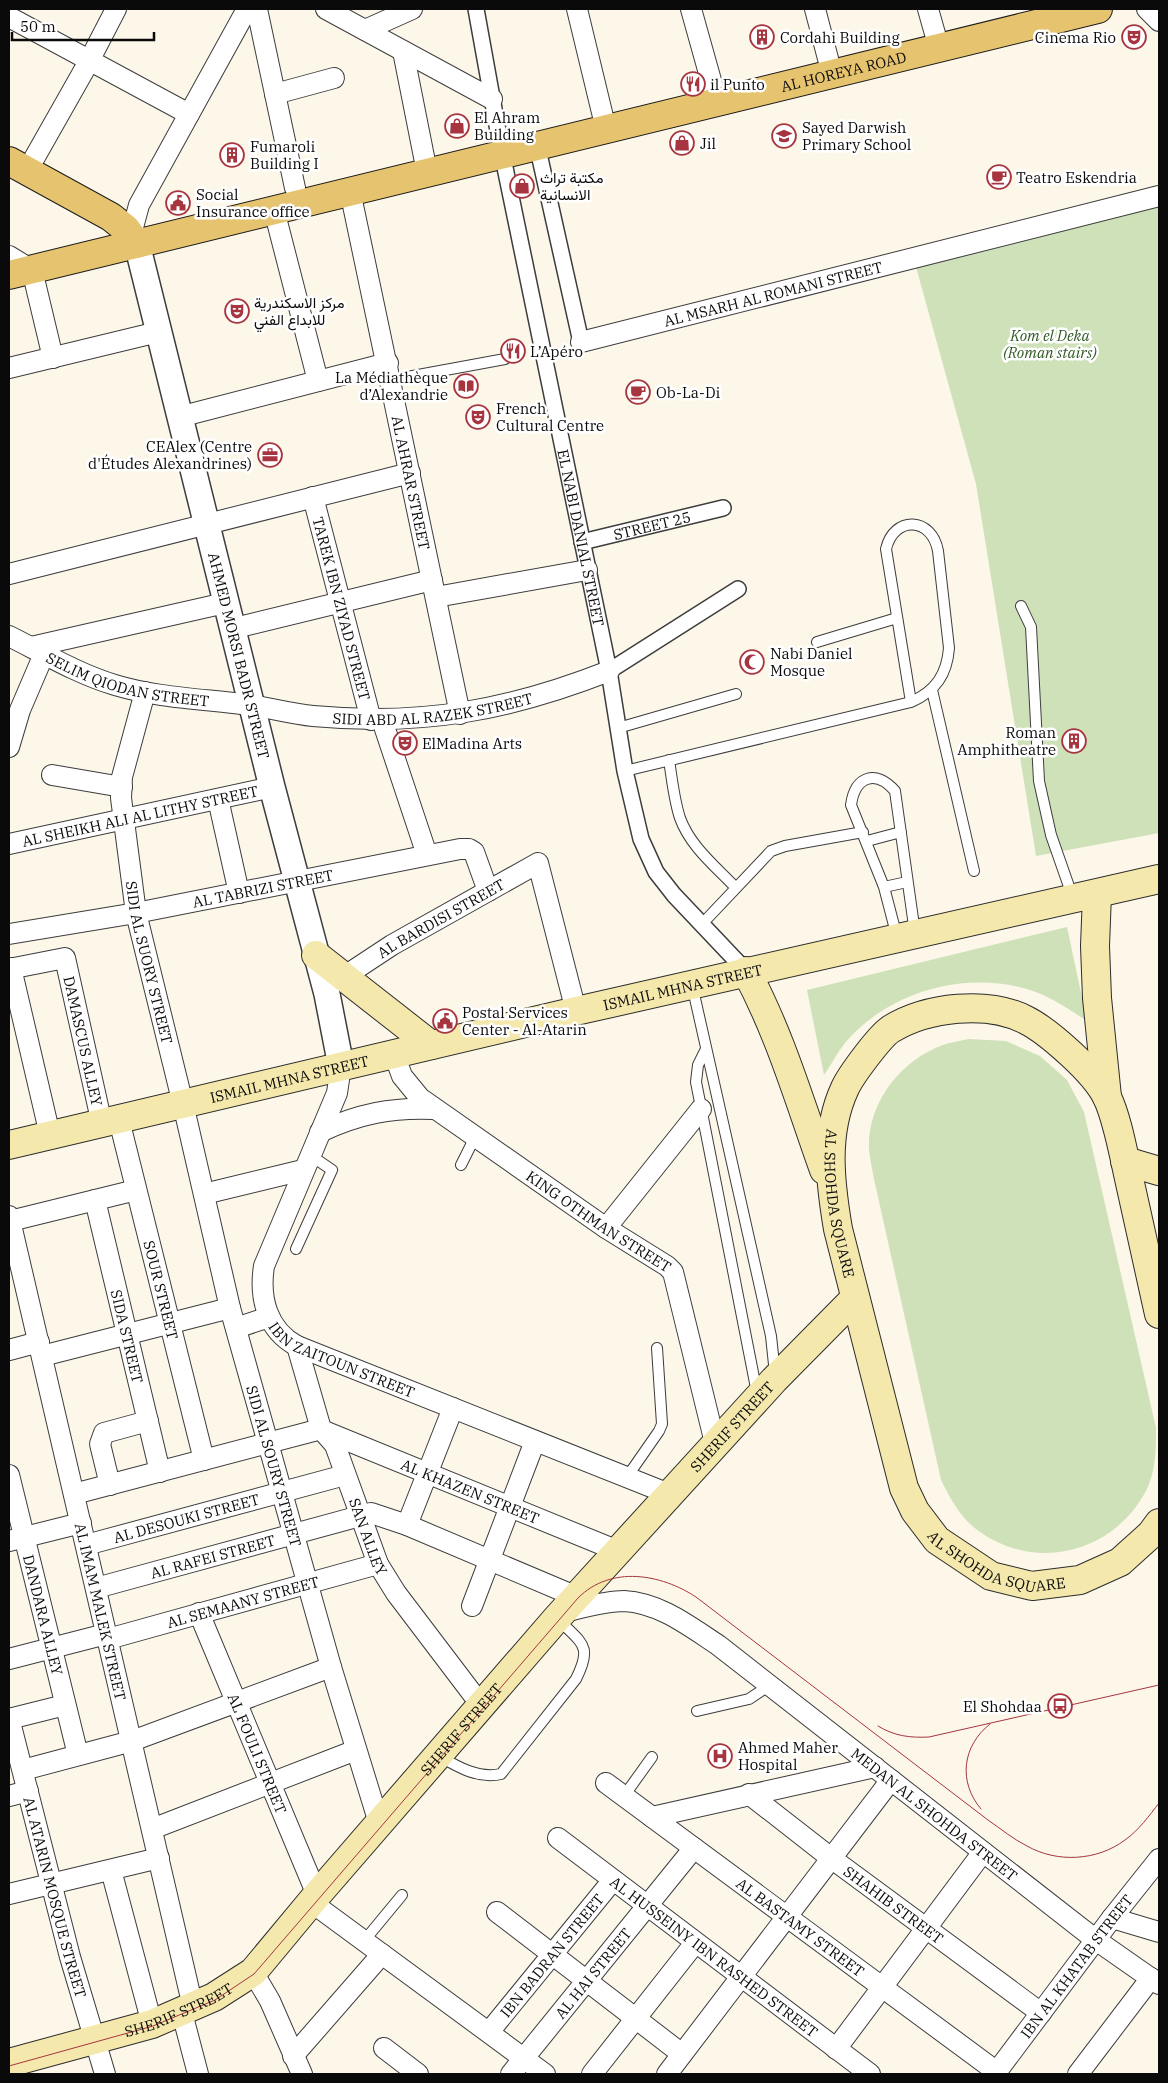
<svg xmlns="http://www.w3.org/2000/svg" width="1168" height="2083" font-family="'IBM Plex Serif',Vazirmatn,serif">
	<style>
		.green { fill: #cfe1b8 }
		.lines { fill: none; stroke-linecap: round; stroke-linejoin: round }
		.service-casing { stroke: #3d3d3d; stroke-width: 12 }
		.pedestrian-casing { stroke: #3d3d3d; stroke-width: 18 }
		.minor-casing { stroke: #3d3d3d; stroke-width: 22 }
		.tertiary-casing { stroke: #3d3d3d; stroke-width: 28 }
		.secondary-casing { stroke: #2c2c2c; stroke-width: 30 }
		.primary-casing { stroke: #1b1b1b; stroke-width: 30 }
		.service { stroke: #fff; stroke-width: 10 }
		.pedestrian { stroke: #fff; stroke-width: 15 }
		.minor { stroke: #fff; stroke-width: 20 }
		.tertiary { stroke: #fff; stroke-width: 25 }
		.secondary { stroke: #f4e8ac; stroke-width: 28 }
		.primary { stroke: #e6c36f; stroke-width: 28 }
		.tram { stroke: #a63540; stroke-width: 1 }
		.labels { text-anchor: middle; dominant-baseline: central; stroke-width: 5; stroke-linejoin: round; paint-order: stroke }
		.poi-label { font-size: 15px; fill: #0a0a0a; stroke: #fff; text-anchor: start }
		.street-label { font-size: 15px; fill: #0a0a0a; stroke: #fff }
		.park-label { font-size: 15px; font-style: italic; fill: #315824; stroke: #fff }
	</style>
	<rect width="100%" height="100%" fill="#fcf7e9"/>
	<path class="green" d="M1159 202V833L1036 856 976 484 916 267Z
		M1067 927 1087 1021C1069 1009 1051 997 1030 990 966 970 889 991 845 1043 837 1053 831 1065 824 1075L807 990Z
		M969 1039 1006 1041 1040 1056 1067 1080 1084 1112 1156 1428C1156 1449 1156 1471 1146 1491 1112 1554 1034 1573 976 1529 960 1517 950 1498 941 1480L874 1179C872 1169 870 1159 869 1149 867 1103 901 1060 943 1045 951 1042 961 1041 969 1039Z"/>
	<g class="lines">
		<g class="service-casing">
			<path id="service" d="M391 380 505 359
				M1021 606 1031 627 1039 781 1051 835 1073 898
				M817 642 897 618
				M932 690 974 871
				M618 728 736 694
				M669 760C672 779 674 800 680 818 690 846 715 866 735 887
				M625 771 911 702C936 691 947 674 949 648L938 551C932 517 894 515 886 549L911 702
				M867 841 901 832
				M884 887 907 882
				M702 924 771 851 785 846 863 832
				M897 937 884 887 851 805C855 776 876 769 895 791L915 933
				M692 985 771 1336 775 1374
				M706 1049 698 1065 696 1082 757 1393
				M461 1165 475 1137
				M296 1249 332 1170 310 1155
				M627 1477 659 1431 662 1424 657 1348
				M697 1711 749 1699 770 1685
				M439 1756C458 1767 478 1779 501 1774L576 1679C593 1645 582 1644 558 1619
				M624 1796 652 1757
				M364 1941 402 1895"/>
		</g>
		<g class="pedestrian-casing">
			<g id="pedestrian">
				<path id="s1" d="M476 9 502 153 609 671 625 771 641 839 656 872 674 895 746 971"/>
				<path d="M537 145 581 342"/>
				<path id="s2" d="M582 542 723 508"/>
				<path d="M609 671 738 589"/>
			</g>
		</g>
		<g class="minor-casing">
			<g id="minor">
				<path d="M257 9 295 188"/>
				<path d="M326 9 492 99"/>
				<path d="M577 9 606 129"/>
				<path d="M691 9 717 102"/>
				<path d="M815 9 832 74"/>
				<path d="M928 9 939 48"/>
				<path d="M1147 9 1159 21"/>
				<path d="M9 17 189 114"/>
				<path d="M365 30 412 9"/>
				<path d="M403 51 427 172"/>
				<path d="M275 94 334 78"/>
				<path d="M27 171 87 65 116 9"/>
				<path id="s3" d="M350 191 460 714"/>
				<path d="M274 210 318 381"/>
				<path d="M131 235 139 205 247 9"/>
				<path d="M9 256 32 270 53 358"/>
				<path id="s4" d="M581 342 1159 196"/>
				<path d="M9 368 158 332"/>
				<path d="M179 417 388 363"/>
				<path id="s5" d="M313 497 371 720"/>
				<path d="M9 574 410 473"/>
				<path d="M436 597 587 570"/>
				<path d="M231 629 432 580"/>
				<path id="s6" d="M9 636C43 653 78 674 115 685 158 698 205 699 250 705 271 708 292 714 313 716 422 726 507 711 609 671"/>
				<path d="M31 647 225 603"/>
				<path id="s7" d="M145 692 122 777 121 798 136 913 183 1104 230 1308 331 1667 379 1823"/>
				<path d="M382 720 427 855"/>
				<path d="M9 747 20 710 44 654"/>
				<path d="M52 775 122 787"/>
				<path d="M218 799 239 893"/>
				<path id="s8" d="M9 844 272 787"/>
				<path id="s9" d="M9 934 136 913 460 849H469L474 852 488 891"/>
				<path d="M11 968 50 1135"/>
				<path id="s10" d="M9 969 65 958 102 1124"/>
				<path id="s11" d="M345 976 392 945 538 863 576 1011"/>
				<path id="s12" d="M394 1054 402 1076 420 1098 606 1228 667 1266 673 1272 716 1447"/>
				<path id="s13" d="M341 1066 337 1093 264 1266C259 1298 267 1330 297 1346L669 1494"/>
				<path id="s14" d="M119 1120 204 1460"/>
				<path d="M320 1132C358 1114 392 1107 434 1109"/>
				<path d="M204 1194 303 1170"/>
				<path id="s15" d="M95 1200 160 1472"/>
				<path id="s16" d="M9 1216 193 2007"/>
				<path d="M10 1221 136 1190"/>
				<path d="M606 1228 701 1109"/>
				<path d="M236 1328 269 1317"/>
				<path id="s17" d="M297 1346 321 1429 335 1445 378 1564 396 1593 481 1705"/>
				<path d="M9 1350 39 1342"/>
				<path d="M42 1356 230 1308"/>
				<path id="s18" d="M324 1431 618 1551"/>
				<path id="s19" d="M9 1475 78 1755"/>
				<path d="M110 1485 100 1444 104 1433 148 1421"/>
				<path d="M74 1494 321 1429"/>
				<path d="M407 1525 453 1408"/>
				<path d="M9 1541 81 1523"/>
				<path id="s20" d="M86 1545 345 1475"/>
				<path id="s21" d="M96 1588 371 1513 407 1525 577 1597"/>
				<path d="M472 1606 535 1441"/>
				<path id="s22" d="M563 1612C582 1608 605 1601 624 1601 660 1603 689 1626 718 1645L1096 1940 1159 1984"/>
				<path id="s23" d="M199 1613 317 1895"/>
				<path id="s24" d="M108 1639 378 1564"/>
				<path d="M9 1659 106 1634"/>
				<path id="s25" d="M9 1718 70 1957 105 2074"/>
				<path d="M9 1719 65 1705"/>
				<path d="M23 1770 132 1741 331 1667"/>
				<path id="s26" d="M606 1783 997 2072"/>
				<path id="s27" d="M749 1794 831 1858 1041 2013"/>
				<path d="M9 1796 28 1791"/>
				<path d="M652 1817 875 1767"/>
				<path d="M152 1829 356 1750"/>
				<path id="s28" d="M558 1838 870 2074"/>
				<path d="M111 1870 152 2024"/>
				<path d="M9 1894 159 1858"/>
				<path d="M311 1902 545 2074"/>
				<path d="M497 1912 682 2054"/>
				<path d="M1112 1918 1159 1932"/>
				<path d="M253 1972 270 2001 302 2074"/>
				<path d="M182 2013 198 2074"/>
				<path id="s29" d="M489 2032 613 1880"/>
				<path d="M384 2048 418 2074"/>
				<path d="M836 2049 983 1852"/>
				<path d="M293 2056 382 1954"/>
				<path id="s30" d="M511 2074 694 1848"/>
				<path d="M592 2074 695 1943"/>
				<path d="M667 2074 891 1780"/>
				<path id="s31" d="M995 2074 1112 1918 1159 1859"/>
				<path d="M1078 2074 1151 1978"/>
			</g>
		</g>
		<g class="tertiary-casing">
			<g id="tertiary">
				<path id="s32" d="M137 244 272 787 327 994 341 1066"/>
			</g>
		</g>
		<g class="secondary-casing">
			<g id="secondary">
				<path d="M1097 894 1095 946 1097 998 1107 1097"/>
				<path d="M316 955 431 1045"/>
				<path d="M746 971C780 1034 800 1103 824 1170"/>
				<path id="s33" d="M9 1145 576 1011 1159 879"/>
				<path d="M1125 1161 1159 1171"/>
				<path id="s34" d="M1159 1314C1149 1267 1138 1221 1128 1174 1123 1151 1117 1118 1107 1097 1099 1081 1084 1066 1071 1054 1058 1042 1042 1028 1026 1020 988 1000 927 1007 891 1029 880 1036 851 1075 845 1088 824 1133 830 1182 838 1229L904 1488 915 1511 937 1540 991 1576 1032 1586 1080 1580 1120 1562 1151 1534 1159 1523"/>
				<path id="s35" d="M9 2063 152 2024 214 1997 253 1972 317 1895 557 1618 774 1380 855 1298"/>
			</g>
		</g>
		<g class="primary-casing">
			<g id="primary">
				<path d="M9 161 111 217 126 229 137 244"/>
				<path id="s36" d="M9 275 1098 9"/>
			</g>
		</g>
		<use href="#service" class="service"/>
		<use href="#pedestrian" class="pedestrian"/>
		<use href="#minor" class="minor"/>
		<use href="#tertiary" class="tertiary"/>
		<use href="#secondary" class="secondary"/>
		<use href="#primary" class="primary"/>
		<path class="tram" d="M878 1726C894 1736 910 1738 929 1737L1159 1685
			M981 1809C958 1782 962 1746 990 1724
			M9 2066 153 2026 215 2000 254 1974 578 1598C611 1565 661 1574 696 1597L988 1820C1001 1829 1013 1839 1027 1846 1057 1863 1097 1861 1125 1840 1139 1830 1149 1816 1159 1803"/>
	</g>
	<defs>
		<g id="building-ring" transform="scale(1.25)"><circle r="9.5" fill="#fff" stroke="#a63540" stroke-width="1.5"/><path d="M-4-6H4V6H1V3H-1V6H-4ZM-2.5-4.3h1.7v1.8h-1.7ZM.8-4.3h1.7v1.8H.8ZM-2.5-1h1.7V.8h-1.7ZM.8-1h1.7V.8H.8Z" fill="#a63540"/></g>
		<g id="theatre-ring" transform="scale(1.25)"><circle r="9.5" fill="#fff" stroke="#a63540" stroke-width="1.5"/><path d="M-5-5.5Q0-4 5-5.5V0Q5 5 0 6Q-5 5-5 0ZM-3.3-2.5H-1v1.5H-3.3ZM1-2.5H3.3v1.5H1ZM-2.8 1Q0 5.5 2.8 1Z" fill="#a63540"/></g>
		<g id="restaurant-ring" transform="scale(1.25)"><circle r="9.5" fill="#fff" stroke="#a63540" stroke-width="1.5"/><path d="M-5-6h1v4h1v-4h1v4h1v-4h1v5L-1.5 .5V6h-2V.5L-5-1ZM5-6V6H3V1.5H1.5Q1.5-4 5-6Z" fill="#a63540"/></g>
		<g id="shop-ring" transform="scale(1.25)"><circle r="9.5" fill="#fff" stroke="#a63540" stroke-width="1.5"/><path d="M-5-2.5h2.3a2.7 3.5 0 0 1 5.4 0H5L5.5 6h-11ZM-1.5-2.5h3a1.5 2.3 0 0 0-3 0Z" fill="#a63540"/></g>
		<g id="school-ring" transform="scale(1.25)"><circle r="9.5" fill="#fff" stroke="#a63540" stroke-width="1.5"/><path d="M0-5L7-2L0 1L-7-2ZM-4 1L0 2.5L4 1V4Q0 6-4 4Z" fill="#a63540"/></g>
		<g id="cafe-ring" transform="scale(1.25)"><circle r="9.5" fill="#fff" stroke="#a63540" stroke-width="1.5"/><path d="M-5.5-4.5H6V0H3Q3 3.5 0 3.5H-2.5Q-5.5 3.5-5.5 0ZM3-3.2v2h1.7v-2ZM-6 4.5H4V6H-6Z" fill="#a63540"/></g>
		<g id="civic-ring" transform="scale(1.25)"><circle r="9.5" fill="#fff" stroke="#a63540" stroke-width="1.5"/><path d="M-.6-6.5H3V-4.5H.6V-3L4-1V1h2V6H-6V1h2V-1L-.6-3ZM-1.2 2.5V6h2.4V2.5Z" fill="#a63540"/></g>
		<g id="library-ring" transform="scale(1.25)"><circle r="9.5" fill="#fff" stroke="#a63540" stroke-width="1.5"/><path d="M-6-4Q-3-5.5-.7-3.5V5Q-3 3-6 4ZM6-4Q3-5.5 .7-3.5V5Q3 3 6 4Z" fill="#a63540"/></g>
		<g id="office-ring" transform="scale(1.25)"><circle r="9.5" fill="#fff" stroke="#a63540" stroke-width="1.5"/><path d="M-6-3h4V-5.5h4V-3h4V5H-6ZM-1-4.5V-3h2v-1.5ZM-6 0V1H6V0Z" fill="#a63540"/></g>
		<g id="mosque-ring" transform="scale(1.25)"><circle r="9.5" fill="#fff" stroke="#a63540" stroke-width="1.5"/><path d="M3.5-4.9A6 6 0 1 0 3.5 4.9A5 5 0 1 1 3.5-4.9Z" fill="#a63540"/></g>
		<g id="bus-ring" transform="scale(1.25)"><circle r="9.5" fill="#fff" stroke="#a63540" stroke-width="1.5"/><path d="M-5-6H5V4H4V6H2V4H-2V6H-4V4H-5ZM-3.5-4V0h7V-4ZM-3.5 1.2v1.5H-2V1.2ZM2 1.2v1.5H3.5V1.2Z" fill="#a63540"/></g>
		<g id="hospital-ring" transform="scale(1.25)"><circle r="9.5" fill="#fff" stroke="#a63540" stroke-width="1.5"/><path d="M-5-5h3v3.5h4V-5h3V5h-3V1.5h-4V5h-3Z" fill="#a63540"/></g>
	</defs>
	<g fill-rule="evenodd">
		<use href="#building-ring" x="762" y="37"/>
		<use href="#theatre-ring" x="1134" y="37"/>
		<use href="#restaurant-ring" x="693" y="84"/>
		<use href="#shop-ring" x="457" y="126"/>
		<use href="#school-ring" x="784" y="136"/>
		<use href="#shop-ring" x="682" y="143"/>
		<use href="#building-ring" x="232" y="155"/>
		<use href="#cafe-ring" x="999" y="177"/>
		<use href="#shop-ring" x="522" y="186"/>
		<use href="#civic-ring" x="178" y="203"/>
		<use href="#theatre-ring" x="237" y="311"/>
		<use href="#restaurant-ring" x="513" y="351"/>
		<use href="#library-ring" x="466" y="386"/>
		<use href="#cafe-ring" x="638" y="392"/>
		<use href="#theatre-ring" x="478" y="417"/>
		<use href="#office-ring" x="270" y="455"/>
		<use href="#mosque-ring" x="752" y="662"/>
		<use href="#building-ring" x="1074" y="741"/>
		<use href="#theatre-ring" x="405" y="743"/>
		<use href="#civic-ring" x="445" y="1021"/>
		<use href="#bus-ring" x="1060" y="1706"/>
		<use href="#hospital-ring" x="720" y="1756"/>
	</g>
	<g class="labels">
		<g class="poi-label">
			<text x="780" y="37">Cordahi Building</text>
			<text x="1116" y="37" text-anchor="end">Cinema Rio</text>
			<text x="710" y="84">il Punto</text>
			<text x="474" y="117">El Ahram<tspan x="474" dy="17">Building</tspan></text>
			<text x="802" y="127">Sayed Darwish<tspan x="802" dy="17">Primary School</tspan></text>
			<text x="700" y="143">Jil</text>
			<text x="250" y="146">Fumaroli<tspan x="250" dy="17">Building I</tspan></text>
			<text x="540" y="177">مكتبة تراث<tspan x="540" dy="17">الانسانية</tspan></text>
			<text x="1016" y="177">Teatro Eskendria</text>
			<text x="196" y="194">Social<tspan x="196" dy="17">Insurance office</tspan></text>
			<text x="254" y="302">مركز الاسكندرية<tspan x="254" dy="17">للابداع الفني</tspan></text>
			<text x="530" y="351">L’Apéro</text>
			<text x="448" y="377" text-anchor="end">La Médiathèque<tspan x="448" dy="17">d’Alexandrie</tspan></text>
			<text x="656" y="392">Ob-La-Di</text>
			<text x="496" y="408">French<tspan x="496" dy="17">Cultural Centre</tspan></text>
			<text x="252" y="446" text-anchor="end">CEAlex (Centre<tspan x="252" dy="17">d'Études Alexandrines)</tspan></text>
			<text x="770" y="653">Nabi Daniel<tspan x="770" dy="17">Mosque</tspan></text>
			<text x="1056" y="732" text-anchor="end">Roman<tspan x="1056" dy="17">Amphitheatre</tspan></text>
			<text x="422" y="743">ElMadina Arts</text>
			<text x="462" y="1012">Postal Services<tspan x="462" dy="17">Center - Al-Atarin</tspan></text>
			<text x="1042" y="1706" text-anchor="end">El Shohdaa</text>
			<text x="738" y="1747">Ahmed Maher<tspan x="738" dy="17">Hospital</tspan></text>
		</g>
		<g class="street-label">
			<text stroke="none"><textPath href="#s36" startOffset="859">AL HOREYA ROAD</textPath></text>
			<text stroke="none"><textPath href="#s4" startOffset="198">AL MSARH AL ROMANI STREET</textPath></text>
			<text stroke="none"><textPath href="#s3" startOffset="298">AL AHRAR STREET</textPath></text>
			<text stroke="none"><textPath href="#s2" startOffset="72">STREET 25</textPath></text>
			<text stroke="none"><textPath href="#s1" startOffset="539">EL NABI DANIAL STREET</textPath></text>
			<text stroke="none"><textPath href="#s5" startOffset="115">TAREK IBN ZIYAD STREET</textPath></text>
			<text stroke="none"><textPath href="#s32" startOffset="424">AHMED MORSI BADR STREET</textPath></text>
			<text stroke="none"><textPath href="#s6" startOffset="128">SELIM QIODAN STREET</textPath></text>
			<text stroke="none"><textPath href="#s6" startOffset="438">SIDI ABD AL RAZEK STREET</textPath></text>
			<text stroke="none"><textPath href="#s8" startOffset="134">AL SHEIKH ALI AL LITHY STREET</textPath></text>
			<text stroke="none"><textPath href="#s9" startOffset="258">AL TABRIZI STREET</textPath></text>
			<text stroke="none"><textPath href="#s11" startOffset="112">AL BARDISI STREET</textPath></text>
			<text stroke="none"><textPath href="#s7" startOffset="276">SIDI AL SUORY STREET</textPath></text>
			<text stroke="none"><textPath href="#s33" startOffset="692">ISMAIL MHNA STREET</textPath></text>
			<text stroke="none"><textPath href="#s10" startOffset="142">DAMASCUS ALLEY</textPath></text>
			<text stroke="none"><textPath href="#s33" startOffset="288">ISMAIL MHNA STREET</textPath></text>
			<text stroke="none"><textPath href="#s34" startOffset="670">AL SHOHDA SQUARE</textPath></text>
			<text stroke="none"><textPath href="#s12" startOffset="269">KING OTHMAN STREET</textPath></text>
			<text stroke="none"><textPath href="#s14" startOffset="175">SOUR STREET</textPath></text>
			<text stroke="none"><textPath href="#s15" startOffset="140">SIDA STREET</textPath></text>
			<text stroke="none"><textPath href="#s13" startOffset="354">IBN ZAITOUN STREET</textPath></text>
			<text stroke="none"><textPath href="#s35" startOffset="988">SHERIF STREET</textPath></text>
			<text stroke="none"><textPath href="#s7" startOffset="795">SIDI AL SOURY STREET</textPath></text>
			<text stroke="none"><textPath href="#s18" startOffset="158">AL KHAZEN STREET</textPath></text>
			<text stroke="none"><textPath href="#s20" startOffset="104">AL DESOUKI STREET</textPath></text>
			<text stroke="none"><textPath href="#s17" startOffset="205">SAN ALLEY</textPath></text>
			<text stroke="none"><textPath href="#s34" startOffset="1090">AL SHOHDA SQUARE</textPath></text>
			<text stroke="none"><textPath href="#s21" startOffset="121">AL RAFEI STREET</textPath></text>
			<text stroke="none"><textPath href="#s24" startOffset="140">AL SEMAANY STREET</textPath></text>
			<text stroke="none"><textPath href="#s16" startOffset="406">AL IMAM MALEK STREET</textPath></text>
			<text stroke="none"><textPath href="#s19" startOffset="144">DANDARA ALLEY</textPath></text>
			<text stroke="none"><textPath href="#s35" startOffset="582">SHERIF STREET</textPath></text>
			<text stroke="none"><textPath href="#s23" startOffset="152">AL FOULI STREET</textPath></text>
			<text stroke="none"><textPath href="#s22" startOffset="442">MEDAN AL SHOHDA STREET</textPath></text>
			<text stroke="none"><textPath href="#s25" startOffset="185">AL ATARIN MOSQUE STREET</textPath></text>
			<text stroke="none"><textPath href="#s27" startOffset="182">SHAHIB STREET</textPath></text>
			<text stroke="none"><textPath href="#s26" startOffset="242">AL BASTAMY STREET</textPath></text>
			<text stroke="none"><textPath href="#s29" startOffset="99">IBN BADRAN STREET</textPath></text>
			<text stroke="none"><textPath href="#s28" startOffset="196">AL HUSSEINY IBN RASHED STREET</textPath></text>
			<text stroke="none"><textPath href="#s31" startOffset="135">IBN AL KHATAB STREET</textPath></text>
			<text stroke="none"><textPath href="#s30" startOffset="130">AL HAI STREET</textPath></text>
			<text stroke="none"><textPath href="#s35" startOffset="178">SHERIF STREET</textPath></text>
		</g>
		<g class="park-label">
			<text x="1050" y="335">Kom el Deka<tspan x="1050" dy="17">(Roman stairs)</tspan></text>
		</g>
	</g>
	<rect width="1168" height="2083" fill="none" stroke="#0a0a0a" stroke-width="20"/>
	<path d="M12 32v8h142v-8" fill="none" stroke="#0a0a0a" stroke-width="2.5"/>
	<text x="20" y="32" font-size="15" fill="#0a0a0a" stroke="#ffffff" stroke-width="4" paint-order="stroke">50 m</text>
</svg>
